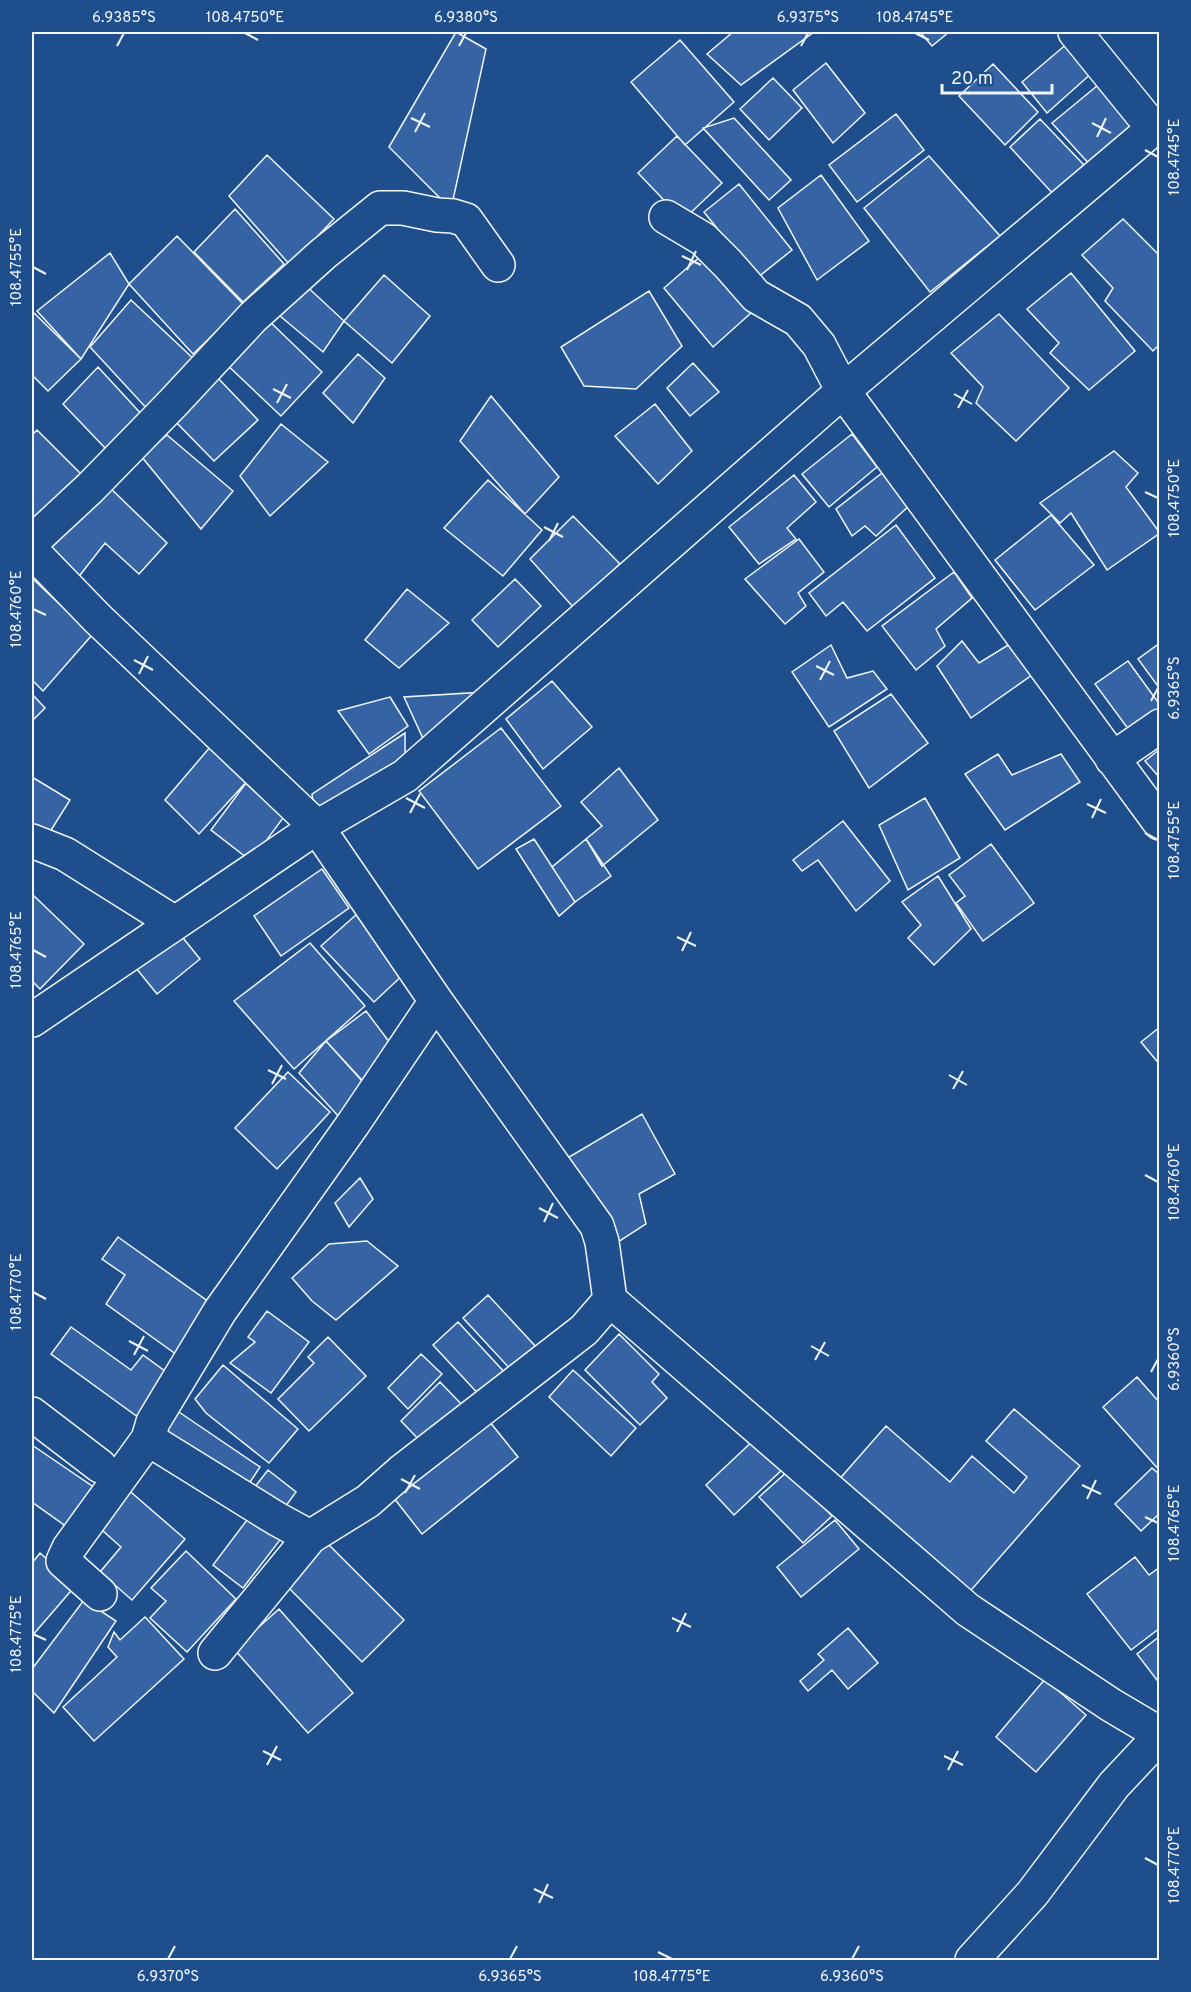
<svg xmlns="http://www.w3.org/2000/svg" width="1191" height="1992" font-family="Overpass,sans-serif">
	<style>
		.building { fill: #3563a3; stroke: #f2f6ff; stroke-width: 1.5 }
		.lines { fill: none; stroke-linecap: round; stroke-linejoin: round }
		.minor-casing { stroke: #f2f6ff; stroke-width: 36 }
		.minor { stroke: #1f4e8c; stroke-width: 33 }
		.ticks { fill: none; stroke: #f2f6ff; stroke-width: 2 }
		.neatline { fill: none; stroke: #f2f6ff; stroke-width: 2 }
		.ticks-label { font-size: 15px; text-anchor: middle; fill: #f2f6ff }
	</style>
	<rect width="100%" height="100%" fill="#1f4e8c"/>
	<path class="building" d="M456 32 486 49 451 209 389 147Z
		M733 32H814L741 85 707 54Z
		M920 32H949L932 46Z
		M680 40 734 102 685 145 631 82Z
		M1069 42 1093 72 1047 113 1022 82Z
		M826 63 865 113 833 143 793 90Z
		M993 64 1038 112 1005 145 959 96Z
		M773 78 802 108 769 140 740 109Z
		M1103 81 1137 122 1091 166 1052 123Z
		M896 114 924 150 857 202 829 165Z
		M734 118 791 180 769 200 703 128Z
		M1040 119 1084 165 1055 196 1010 147Z
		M677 136 722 183 683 220 638 173Z
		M267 155 334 219 290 265 229 196Z
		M929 156 1000 236 930 292 864 208Z
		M821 175 869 241 817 280 778 208Z
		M739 184 792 250 757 278 704 212Z
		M235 209 284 264 243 302 194 252Z
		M1123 219 1160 256V344L1153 351 1105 301 1113 288 1082 255Z
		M177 236 244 305 193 354 129 284Z
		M110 253 129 284 81 359 37 311Z
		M702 255 751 313 713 347 664 288Z
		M1071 273 1135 351 1089 390 1050 353 1059 343 1027 309Z
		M384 275 430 316 392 363 344 321Z
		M302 282 344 321 323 352 274 311Z
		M649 291 682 346 636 389 584 386 561 347Z
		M131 300 197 362 150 412 90 347Z
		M32 311 81 359 48 391 32 375Z
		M999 314 1069 388 1016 441 976 403 983 387 951 353Z
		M266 318 322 372 281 416 224 362Z
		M358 354 385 378 353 423 323 393Z
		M693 363 719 392 690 416 667 388Z
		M98 367 144 417 107 450 63 404Z
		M216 376 258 420 214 461 172 418Z
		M491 396 559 477 525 514 460 441Z
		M655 404 692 451 658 484 615 436Z
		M281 424 328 462 270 516 240 476Z
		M37 430 88 481 32 535V435Z
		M852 434 877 467 829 507 802 474Z
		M167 435 233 491 201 529 141 456Z
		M1114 451 1138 473 1126 487 1160 533 1107 570 1071 513 1060 523 1040 503Z
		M882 473 910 505 876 536 865 526 852 536 836 509Z
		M794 475 816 502 787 528 796 539 759 564 729 527Z
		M488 480 542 530 503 576 444 528Z
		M105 483 167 543 139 574 105 543 73 584 40 548Z
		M1051 515 1094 565 1035 610 995 560Z
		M573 516 620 564 574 608 530 559Z
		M896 525 935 578 867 631 843 602 826 616 809 593Z
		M799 539 824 572 798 593 806 606 785 624 745 579Z
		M954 572 972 598 936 629 945 646 916 670 882 626Z
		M32 578 92 635 43 691 32 680Z
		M515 579 541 606 498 647 472 620Z
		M407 589 449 623 399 668 365 640Z
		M962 641 979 663 1013 642 1032 675 971 718 937 666Z
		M1160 643V689L1138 659Z
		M831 645 847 678 873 671 887 689 829 727 792 672Z
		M1128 661 1160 705V708L1129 730 1095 684Z
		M552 681 592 727 543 769 506 719Z
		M486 692 426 745 404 697Z
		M32 694 45 708 32 721Z
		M891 694 928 743 869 788 834 731Z
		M390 697 408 726 369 754 338 711Z
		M501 728 561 806 478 869 419 791Z
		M405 733V755H422L316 822 312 794Z
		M211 746 249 779 199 834 165 800Z
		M1160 749V778L1145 761Z
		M998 754 1012 775 1061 754 1080 782 1005 830 965 774Z
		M619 768 658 820 602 866 586 839 602 826 581 802Z
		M32 777 70 800 48 835 32 826Z
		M246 783 286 814 251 861 211 830Z
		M925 798 960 858 908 890 879 825Z
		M843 821 890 881 856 911 818 860 802 871 793 860Z
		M534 839 575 902 559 916 516 849Z
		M586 839 611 876 575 902 552 867Z
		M991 844 1034 903 983 941 956 903 965 896 949 875Z
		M322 869 349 908 281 956 254 916Z
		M938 876 971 929 934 965 908 938 921 925 902 902Z
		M32 894 84 944 40 989 32 981Z
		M357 914 406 972 374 1002 321 946Z
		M179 933 200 959 157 994 136 968Z
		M310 943 365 1006 294 1069 234 1001Z
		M366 1011 396 1051 362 1081 326 1041Z
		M1160 1027V1065L1141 1042Z
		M326 1041 371 1090 340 1118 299 1073Z
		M288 1072 330 1112 277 1169 235 1128Z
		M642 1114 675 1174 639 1194 646 1224 615 1244 564 1160Z
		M360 1178 373 1199 349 1227 335 1203Z
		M118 1237 216 1307 180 1357 106 1304 125 1275 102 1259Z
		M367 1241 398 1266 336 1320 312 1301 292 1278 329 1244Z
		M488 1295 538 1349 513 1372 463 1318Z
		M267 1311 309 1342 271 1393 230 1363 255 1342 248 1337Z
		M458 1322 508 1376 483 1399 433 1345Z
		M71 1327 131 1370 143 1355 173 1377 142 1420 51 1354Z
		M619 1334 659 1374 652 1382 667 1398 640 1425 585 1370Z
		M328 1337 366 1376 309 1431 278 1399 314 1363 308 1357Z
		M421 1354 442 1374 408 1409 388 1388Z
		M223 1365 298 1429 269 1463 206 1413 195 1399Z
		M573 1370 636 1428 611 1456 549 1397Z
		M1137 1377 1160 1403V1471L1103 1407Z
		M440 1382 466 1409 427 1448 401 1421Z
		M1014 1409 1080 1466 965 1597 836 1483 886 1426 950 1482 972 1456 1014 1493 1027 1477 986 1441Z
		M176 1410 260 1467 243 1493 159 1435Z
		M485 1416 518 1457 422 1534 390 1493Z
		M757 1437 785 1467 734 1515 706 1485Z
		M32 1445 95 1488 67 1527 32 1502Z
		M1152 1468 1160 1475V1513L1141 1531 1115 1504Z
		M268 1470 296 1492 283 1510 254 1488Z
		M789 1470 832 1516 803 1543 759 1497Z
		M125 1487 185 1539 132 1600 100 1572 121 1547 94 1523Z
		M253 1512 283 1536 243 1588 213 1565Z
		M835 1520 859 1549 801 1597 777 1567Z
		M323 1539 404 1620 362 1662 282 1581Z
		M186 1551 236 1599 187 1652 150 1618 166 1601 151 1588Z
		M40 1553 76 1585 32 1636V1563Z
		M1135 1557 1149 1575 1160 1567V1628L1131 1650 1087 1594Z
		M84 1600 116 1621 54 1713 32 1691V1669Z
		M279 1609 353 1693 308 1733 234 1649Z
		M145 1617 184 1659 94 1741 63 1707 117 1657 108 1647 114 1632 120 1640Z
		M848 1628 878 1663 848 1689 832 1670 808 1691 800 1681 824 1660 818 1654Z
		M1160 1636V1684L1137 1654Z
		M1045 1679 1086 1715 1036 1772 996 1737Z"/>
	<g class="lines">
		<g class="minor-casing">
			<path id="minor" d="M1075 32 1153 128
				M666 217 703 239 728 264 756 296 798 320 819 345 843 391 1160 823
				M32 542 90 488 173 403 253 317 323 254 380 208H403L437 215 453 216 466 220 498 265
				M32 551 98 619 317 827 436 1001 597 1226 602 1242 610 1300 584 1330 402 1471 368 1501 310 1537 215 1653
				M1112 759 1160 726
				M32 841 65 854 175 923
				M32 1020 317 827 405 776 843 391 1160 123
				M610 1300 968 1610 1111 1705 1160 1734
				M32 1414 100 1466
				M148 1439 277 1519 310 1537
				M100 1594 63 1561 69 1548 148 1439 153 1422 220 1311 353 1124 436 1001
				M972 1960 1032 1894 1114 1785 1160 1736"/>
		</g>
		<use href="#minor" class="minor"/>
	</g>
	<path class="ticks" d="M245 33 258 40M915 33 929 40M117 46 124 33M459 46 466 33M801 46 808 33M411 118 430 127M1092 123 1111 133M415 132 425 113M1097 137 1106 118M1145 150 1158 157M682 256 701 265M33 267 46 274M687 270 696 251M273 389 291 398M954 394 972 404M277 403 287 384M958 408 968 390M1145 492 1158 498M544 527 563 537M549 541 558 523M33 609 46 615M134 660 153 670M816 666 834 675M139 674 148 656M820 680 830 661M1151 701 1158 688M406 798 425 808M1087 804 1106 813M410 813 420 794M1092 818 1101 799M1145 833 1158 840M677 937 696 946M33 950 46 957M682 951 691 932M268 1070 286 1079M949 1075 967 1085M272 1084 282 1065M953 1089 963 1071M1145 1175 1158 1182M539 1208 558 1218M544 1222 553 1203M33 1292 46 1299M129 1341 148 1351M811 1346 829 1356M134 1355 144 1336M815 1360 825 1342M1151 1372 1158 1359M401 1479 420 1489M1082 1485 1101 1494M405 1493 415 1475M1087 1499 1096 1480M1145 1517 1158 1523M672 1618 691 1627M677 1632 686 1613M33 1634 46 1640M263 1751 281 1760M944 1756 963 1765M267 1765 277 1746M948 1770 958 1751M1145 1858 1158 1865M534 1889 553 1898M539 1903 548 1884M658 1952 672 1959M168 1959 175 1946M510 1959 517 1946M852 1959 859 1946"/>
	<rect width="1191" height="1992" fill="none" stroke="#1f4e8c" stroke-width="66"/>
	<path d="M942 84v9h110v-9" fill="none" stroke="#f2f6ff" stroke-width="3"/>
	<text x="951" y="84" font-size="18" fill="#f2f6ff" stroke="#1f4e8c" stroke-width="4.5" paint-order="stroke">20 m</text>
	<rect x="33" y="33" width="1125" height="1926" class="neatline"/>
	<g class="ticks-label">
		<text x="124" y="22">6.9385°S</text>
		<text x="245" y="22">108.4750°E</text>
		<text x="466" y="22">6.9380°S</text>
		<text x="808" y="22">6.9375°S</text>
		<text x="915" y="22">108.4745°E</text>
		<text transform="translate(1174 157) rotate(-90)" y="5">108.4745°E</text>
		<text transform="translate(16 267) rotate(-90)" y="5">108.4755°E</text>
		<text transform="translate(1174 498) rotate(-90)" y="5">108.4750°E</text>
		<text transform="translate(16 609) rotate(-90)" y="5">108.4760°E</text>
		<text transform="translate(1174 688) rotate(-90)" y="5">6.9365°S</text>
		<text transform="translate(1174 840) rotate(-90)" y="5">108.4755°E</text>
		<text transform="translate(16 950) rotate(-90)" y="5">108.4765°E</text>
		<text transform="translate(1174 1182) rotate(-90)" y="5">108.4760°E</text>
		<text transform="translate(16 1292) rotate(-90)" y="5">108.4770°E</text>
		<text transform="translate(1174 1359) rotate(-90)" y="5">6.9360°S</text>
		<text transform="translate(1174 1523) rotate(-90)" y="5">108.4765°E</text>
		<text transform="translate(16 1634) rotate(-90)" y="5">108.4775°E</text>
		<text transform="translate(1174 1865) rotate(-90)" y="5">108.4770°E</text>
		<text x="168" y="1981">6.9370°S</text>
		<text x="510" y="1981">6.9365°S</text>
		<text x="672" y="1981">108.4775°E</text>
		<text x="852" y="1981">6.9360°S</text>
	</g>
</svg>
